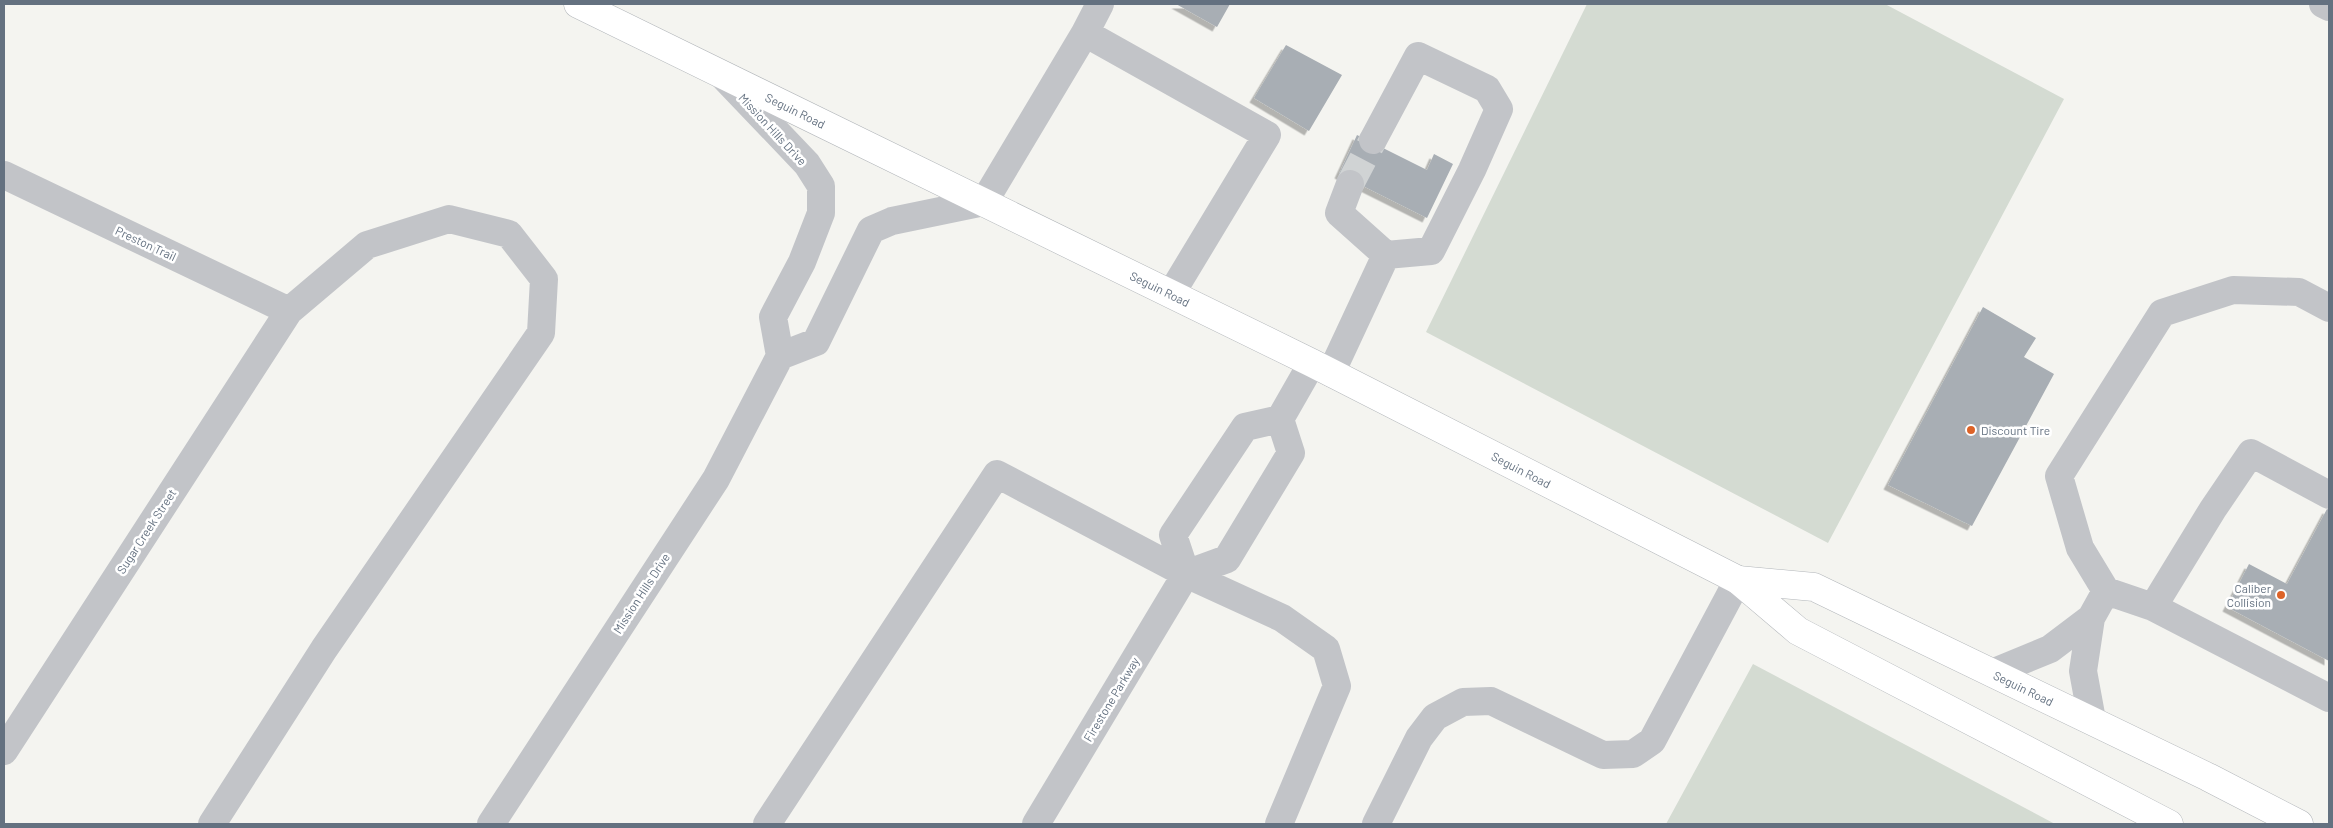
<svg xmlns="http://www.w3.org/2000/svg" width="2333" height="828" font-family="Barlow,sans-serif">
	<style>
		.green { fill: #d4dbd2 }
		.building { fill: #a8aeb4; filter: url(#shadow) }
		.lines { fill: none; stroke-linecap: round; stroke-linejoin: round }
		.minor-tunnel { stroke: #d0d3d4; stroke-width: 28; stroke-dasharray: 28 14; stroke-linecap: butt }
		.major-casing { stroke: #b2b6ba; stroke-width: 29 }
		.minor { stroke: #c2c4c8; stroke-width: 28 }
		.major { stroke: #fff; stroke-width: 28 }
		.poi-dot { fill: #dd6328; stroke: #fff; stroke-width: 2 }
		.labels { text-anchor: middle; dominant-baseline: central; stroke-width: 5; stroke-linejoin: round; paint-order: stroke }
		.street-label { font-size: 12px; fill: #647180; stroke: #fff }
		.poi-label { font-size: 12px; fill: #647180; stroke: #fff; text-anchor: start }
	</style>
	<defs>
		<filter id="shadow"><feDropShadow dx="-4.5" dy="4.5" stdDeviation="0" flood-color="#0004"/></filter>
	</defs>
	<rect width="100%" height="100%" fill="#f4f4f0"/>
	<path class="green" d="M1587 4H1885L2064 99 1828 543 1426 332Z
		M1753 664 2055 824H1666Z"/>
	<path class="building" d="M1176 4H1230L1217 27Z
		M1286 45 1342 75 1309 131 1254 98Z
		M1357 135 1427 170 1434 154 1453 164 1427 218 1339 174Z
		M1983 307 2036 338 2024 357 2054 374 1972 526 1888 485Z
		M2327 509 2329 510V661L2227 607 2249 564 2287 584Z"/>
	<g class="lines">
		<path class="minor-tunnel" d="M1350 184 1373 140"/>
		<g class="major-casing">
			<g id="major">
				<path id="s1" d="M578 4 1312 363 1738 580 1798 631 2169 824"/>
				<path id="s2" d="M1738 580 1814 587 2208 777 2299 824"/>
			</g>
		</g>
		<path class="minor" d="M2323 4 2329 7
			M1085 33 1267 135 1171 294
			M4 175 289 311
			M1350 184 1339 213 1386 255
			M780 356 816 342 871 230 892 221 984 202 1085 33 1100 4
			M1331 373 1386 255 1431 251 1472 170 1499 109 1487 89 1418 56 1373 140
			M1186 574 1173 535 1245 427 1280 419
			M2106 591 2153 607 2329 698
			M2153 607 2213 509 2251 453 2329 495
			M2091 618 2083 671 2092 720
			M1992 673 2050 649 2091 618 2106 591 2080 548 2059 476 2162 313 2233 290 2299 292 2329 308
			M4 751 289 311 367 245 449 219 509 234 544 279 541 333 324 649 212 824
			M491 824 716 479 780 356 773 317 802 262 821 213V186L807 164 724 77
			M767 824 997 474 1186 574 1282 618 1326 649 1337 686 1279 824
			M1036 824 1186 574 1227 559 1291 453 1280 419 1312 363
			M1376 824 1419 738 1435 717 1463 702 1491 701 1603 755 1633 754 1652 741 1738 580"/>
		<use href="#major" class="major"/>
	</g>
	<g class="poi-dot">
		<circle cx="1971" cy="430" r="5"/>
		<circle cx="2281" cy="595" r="5"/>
	</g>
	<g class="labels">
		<g class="street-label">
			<text stroke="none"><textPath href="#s1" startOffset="242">Seguin Road</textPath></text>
			<text transform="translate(773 129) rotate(47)">Mission Hills Drive</text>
			<text transform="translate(146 243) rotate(25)">Preston Trail</text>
			<text stroke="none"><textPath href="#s1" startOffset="648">Seguin Road</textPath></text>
			<text stroke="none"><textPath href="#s1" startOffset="1052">Seguin Road</textPath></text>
			<text transform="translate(146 531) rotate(-57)">Sugar Creek Street</text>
			<text transform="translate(641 593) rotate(-57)">Mission Hills Drive</text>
			<text stroke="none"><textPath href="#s2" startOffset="309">Seguin Road</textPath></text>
			<text transform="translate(1111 699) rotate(-59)">Firestone Parkway</text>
		</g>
		<g class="poi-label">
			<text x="1981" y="430">Discount Tire</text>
			<text x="2271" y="588" text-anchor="end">Caliber<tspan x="2271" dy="14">Collision</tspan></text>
		</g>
	</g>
	<rect width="2333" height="828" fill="none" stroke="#647180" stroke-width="10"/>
</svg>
